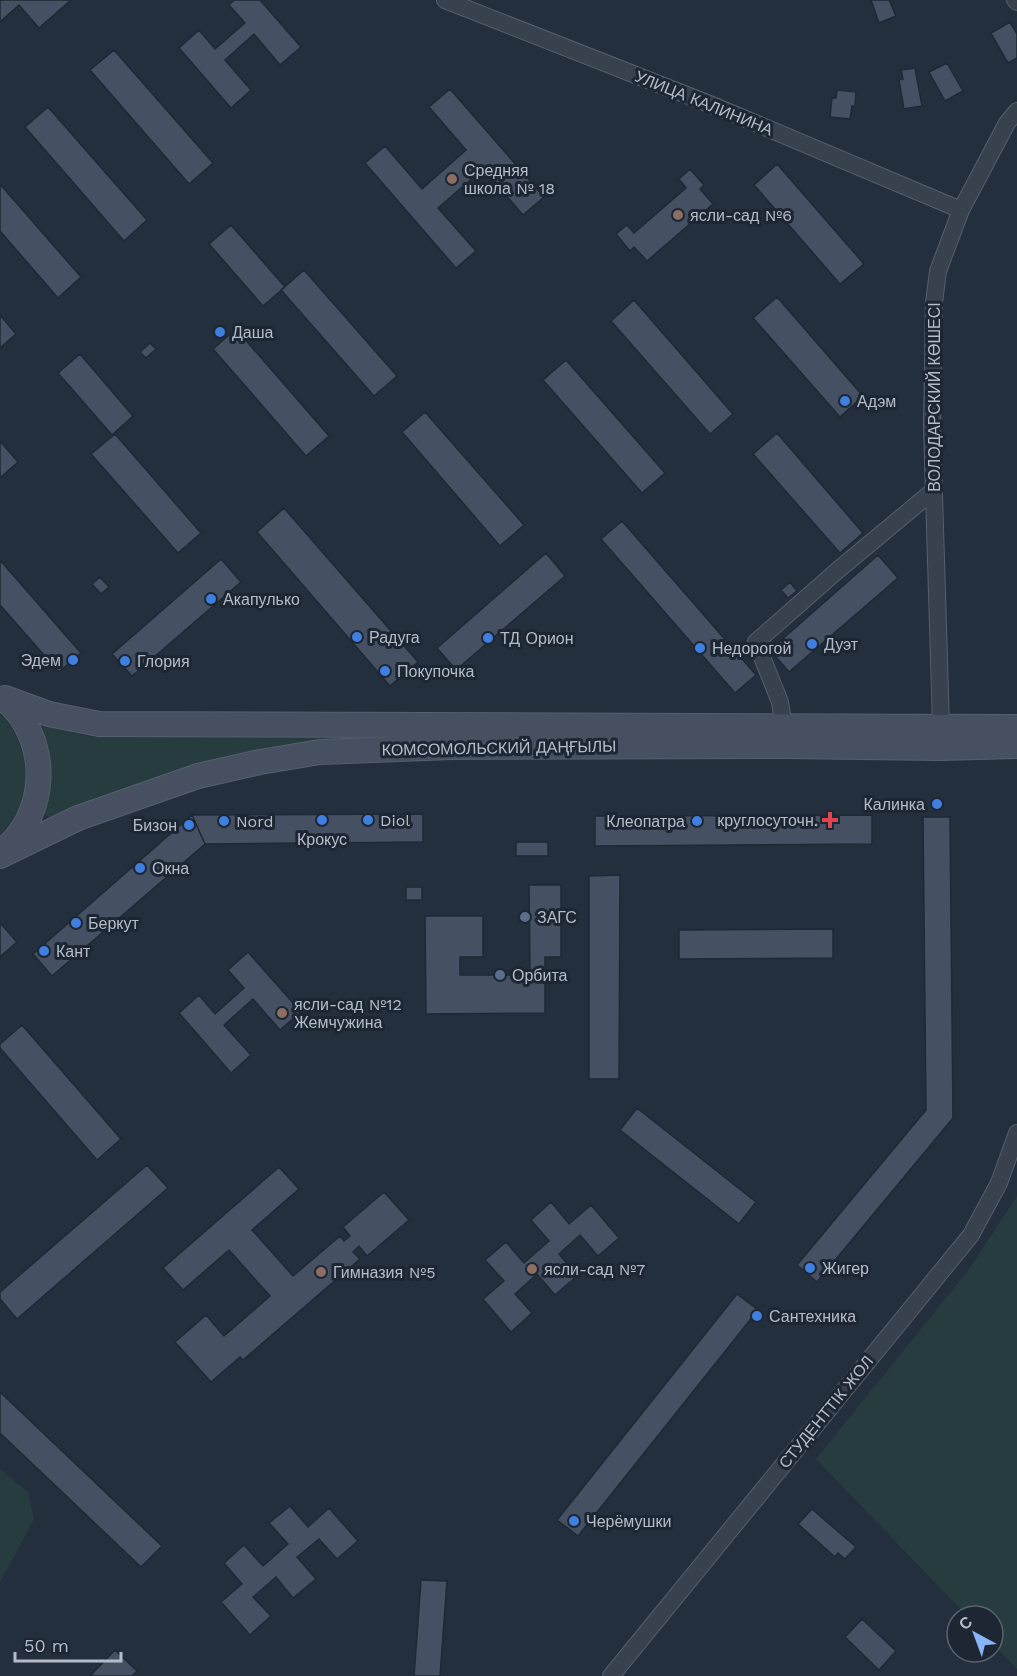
<svg xmlns="http://www.w3.org/2000/svg" width="1017" height="1676" font-family="'Work Sans',sans-serif">
	<style>
		.green { fill: #263c3f }
		.building { fill: #455162; stroke: #1f2835; stroke-width: 1.5 }
		.lines { fill: none; stroke-linecap: round; stroke-linejoin: round }
		.street-casing { stroke: #565f6c; stroke-width: 18 }
		.secondary-casing { stroke: #565f6c; stroke-width: 26 }
		.street { stroke: #38414e; stroke-width: 16 }
		.secondary { stroke: #465061; stroke-width: 24 }
		.education-dot { fill: #8d6e63; stroke: #1d2633; stroke-width: 2 }
		.shop-dot { fill: #3f7fe0; stroke: #1d2633; stroke-width: 2 }
		.health-dot { fill: #e0444e; stroke: #1d2633; stroke-width: 2 }
		.service-dot { fill: #5c6f8a; stroke: #1d2633; stroke-width: 2 }
		.labels { text-anchor: middle; dominant-baseline: central; stroke-width: 6; stroke-linejoin: round; paint-order: stroke }
		.street-label { font-size: 16px; fill: #b4bcc9; stroke: #1d2633 }
		.poi-label { font-size: 16px; fill: #b4bcc9; stroke: #1d2633; text-anchor: start }
	</style>
	<rect width="100%" height="100%" fill="#242f3e"/>
	<path class="green" d="M0 714C24 737 33 777 19 809 14 819 7 827 0 835Z
		M54 723 74 733 94 737 157 734 465 735 355 742 57 821 45 815 51 778 41 739 44 724Z
		M1017 1196V1669L993 1644V1616H967L816 1459 970 1268Z
		M0 1469 28 1492 34 1519 0 1583Z"/>
	<path class="building" d="M0 0H71L39 28 19 5 0 22Z
		M234 0H260L301 47 280 65 254 34 225 60 251 90 231 108 179 48 199 30 215 49 245 23 229 5Z
		M871 0H889L896 16 879 23Z
		M1010 22 1017 34V58L1008 63 991 33Z
		M114 50 213 163 189 184 90 70Z
		M947 63 963 91 945 101 929 72Z
		M915 68 922 106 904 109 899 80 903 79 901 70Z
		M450 89 544 197 523 215 483 169 438 208 476 251 456 268 365 163 385 146 422 189 466 150 429 107Z
		M837 90 856 92 855 106H852L850 119 830 117 832 98H836Z
		M48 107 147 220 124 241 25 127Z
		M777 164 864 264 840 284 754 185Z
		M690 169 704 185 700 189 713 204 647 261 634 247 630 251 616 234 627 225 634 233 686 188 679 179Z
		M0 184 81 277 58 298 0 231Z
		M231 225 285 287 263 306 209 244Z
		M304 270 397 376 374 396 281 290Z
		M777 297 863 396 840 417 753 318Z
		M634 300 733 414 710 434 611 321Z
		M0 315 16 334 0 348Z
		M236 329 329 436 306 456 213 349Z
		M150 343 156 349 146 358 140 352Z
		M80 354 133 416 112 435 58 373Z
		M566 360 665 473 642 493 543 380Z
		M425 412 524 525 500 546 402 432Z
		M777 433 863 533 840 553 753 454Z
		M115 434 201 533 178 553 91 454Z
		M0 441 18 462 0 478Z
		M284 508 418 662 390 686 257 532Z
		M622 521 756 675 735 693 601 539Z
		M546 553 565 576 456 670 437 648Z
		M878 555 898 578 789 672 770 650Z
		M221 559 241 582 132 676 112 654Z
		M0 560 81 653 59 672 0 605Z
		M100 577 109 587 101 594 92 584Z
		M790 582 797 591 788 598 781 590Z
		M423 814V842L205 844 192 815Z
		M192 815 205 844 52 976 33 954Z
		M872 815V844L595 846V816Z
		M923 817H950L953 1118 817 1282 797 1265 926 1110Z
		M516 842H548V856H516Z
		M620 875 619 1079H589V876Z
		M529 885H561V957H545V1013L426 1014 425 916H483V957H460V975H530Z
		M406 887H422V900H406Z
		M0 923 17 942 0 957Z
		M833 929V958L679 959V930Z
		M248 952 301 1012 280 1030 253 999 224 1025 251 1055 231 1073 179 1013 199 995 215 1014 244 988 228 970Z
		M22 1025 121 1139 97 1160 0 1048V1044Z
		M637 1108 756 1202 739 1224 620 1130Z
		M147 1165 168 1188 17 1319 0 1299V1292Z
		M279 1167 299 1189 252 1230 293 1276 340 1236 344 1241 350 1236 343 1227 384 1192 409 1220 367 1256 359 1246 353 1252 360 1259 243 1360 240 1357 211 1382 175 1342 206 1315 224 1336 270 1296 229 1250 183 1290 163 1268Z
		M551 1202 569 1224 591 1205 619 1238 598 1256 580 1235 559 1254 577 1276 555 1295 537 1274 515 1294 532 1313 511 1332 483 1299 504 1281 485 1260 506 1242 524 1263 549 1241 531 1220Z
		M737 1294 758 1310 578 1536 557 1520Z
		M0 1392 162 1546 141 1567 0 1433Z
		M290 1506 308 1527 329 1508 358 1541 337 1559 319 1539 297 1557 316 1579 293 1598 276 1577 253 1597 271 1616 250 1635 221 1602 242 1584 224 1563 244 1545 263 1566 288 1544 269 1523Z
		M812 1509 856 1547 845 1559 838 1553 835 1557 798 1524Z
		M421 1580 447 1581 440 1676H414Z
		M862 1619 896 1651 879 1670 845 1637Z
		M115 1650 137 1671 132 1676H90Z"/>
	<g class="lines">
		<g class="street-casing">
			<path id="street" d="M445 0 717 107 961 210
				M1015 0 1017 2
				M784 727 780 702 756 642 838 570 933 491
				M941 727 932 427 934 303 938 271 961 210 1007 123 1017 111
				M611 1676 971 1235 999 1183 1017 1133"/>
		</g>
		<g class="secondary-casing">
			<path id="secondary" d="M5 698 49 714 99 724 1017 727
				M4 850C42 817 49 763 23 720 18 712 11 705 5 699
				M0 856 78 818 198 776 260 762 320 752 452 747 785 746 940 748 1017 746"/>
		</g>
		<use href="#street" class="street"/>
		<use href="#secondary" class="secondary"/>
	</g>
	<g class="education-dot">
		<circle cx="452" cy="179" r="6"/>
		<circle cx="678" cy="215" r="6"/>
		<circle cx="282" cy="1013" r="6"/>
		<circle cx="532" cy="1269" r="6"/>
		<circle cx="321" cy="1272" r="6"/>
	</g>
	<g class="shop-dot">
		<circle cx="220" cy="332" r="6"/>
		<circle cx="845" cy="401" r="6"/>
		<circle cx="211" cy="599" r="6"/>
		<circle cx="357" cy="637" r="6"/>
		<circle cx="488" cy="638" r="6"/>
		<circle cx="812" cy="644" r="6"/>
		<circle cx="700" cy="648" r="6"/>
		<circle cx="73" cy="660" r="6"/>
		<circle cx="125" cy="661" r="6"/>
		<circle cx="385" cy="671" r="6"/>
		<circle cx="937" cy="804" r="6"/>
		<circle cx="322" cy="820" r="6"/>
		<circle cx="368" cy="820" r="6"/>
		<circle cx="224" cy="821" r="6"/>
		<circle cx="697" cy="821" r="6"/>
		<circle cx="189" cy="825" r="6"/>
		<circle cx="140" cy="868" r="6"/>
		<circle cx="76" cy="923" r="6"/>
		<circle cx="44" cy="951" r="6"/>
		<circle cx="810" cy="1268" r="6"/>
		<circle cx="757" cy="1316" r="6"/>
		<circle cx="574" cy="1521" r="6"/>
	</g>
	<path class="health-dot" d="M827 811h6v6h6v6h-6v6h-6v-6h-6v-6h6z"/>
	<g class="service-dot">
		<circle cx="525" cy="917" r="6"/>
		<circle cx="500" cy="975" r="6"/>
	</g>
	<g class="labels">
		<g class="street-label">
			<text transform="translate(704 103) rotate(22)">УЛИЦА КАЛИНИНА</text>
			<text transform="translate(934 397) rotate(-90)">ВОЛОДАРСКИЙ КӨШЕСІ</text>
			<text transform="translate(499 748) rotate(-1)">КОМСОМОЛЬСКИЙ ДАҢҒЫЛЫ</text>
			<text transform="translate(826 1412) rotate(-51)">СТУДЕНТТІК ЖОЛ</text>
		</g>
		<g class="poi-label">
			<text x="464" y="170">Средняя<tspan x="464" dy="18">школа № 18</tspan></text>
			<text x="690" y="215">ясли-сад №6</text>
			<text x="232" y="332">Даша</text>
			<text x="857" y="401">Адэм</text>
			<text x="223" y="599">Акапулько</text>
			<text x="369" y="637">Радуга</text>
			<text x="500" y="638">ТД Орион</text>
			<text x="824" y="644">Дуэт</text>
			<text x="712" y="648">Недорогой</text>
			<text x="61" y="660" text-anchor="end">Эдем</text>
			<text x="137" y="661">Глория</text>
			<text x="397" y="671">Покупочка</text>
			<text x="925" y="804" text-anchor="end">Калинка</text>
			<text x="380" y="820">Diol</text>
			<text x="818" y="820" text-anchor="end">круглосуточн.</text>
			<text x="236" y="821">Nord</text>
			<text x="685" y="821" text-anchor="end">Клеопатра</text>
			<text x="177" y="825" text-anchor="end">Бизон</text>
			<text x="322" y="839" text-anchor="middle">Крокус</text>
			<text x="152" y="868">Окна</text>
			<text x="537" y="917">ЗАГС</text>
			<text x="88" y="923">Беркут</text>
			<text x="56" y="951">Кант</text>
			<text x="512" y="975">Орбита</text>
			<text x="294" y="1004">ясли-сад №12<tspan x="294" dy="18">Жемчужина</tspan></text>
			<text x="822" y="1268">Жигер</text>
			<text x="544" y="1269">ясли-сад №7</text>
			<text x="333" y="1272">Гимназия №5</text>
			<text x="769" y="1316">Сантехника</text>
			<text x="586" y="1521">Черёмушки</text>
		</g>
	</g>
	<g transform="translate(975 1634) rotate(319)"><circle r="28" fill="#1d2633" stroke="#59626f" stroke-width="1.5"/>
	<path d="M0-4.5L10 22L0 15L-10 22Z" fill="#8ab4f8"/>
	<text y="-9" font-size="16" font-weight="bold" text-anchor="middle" fill="#b4bcc9">С</text>
	</g>
	<path d="M15 1652v9h106v-9" fill="none" stroke="#b4bcc9" stroke-width="3"/>
	<text x="24" y="1652" font-size="18" fill="#b4bcc9" stroke="#1d2633" stroke-width="4.5" paint-order="stroke">50 m</text>
</svg>
